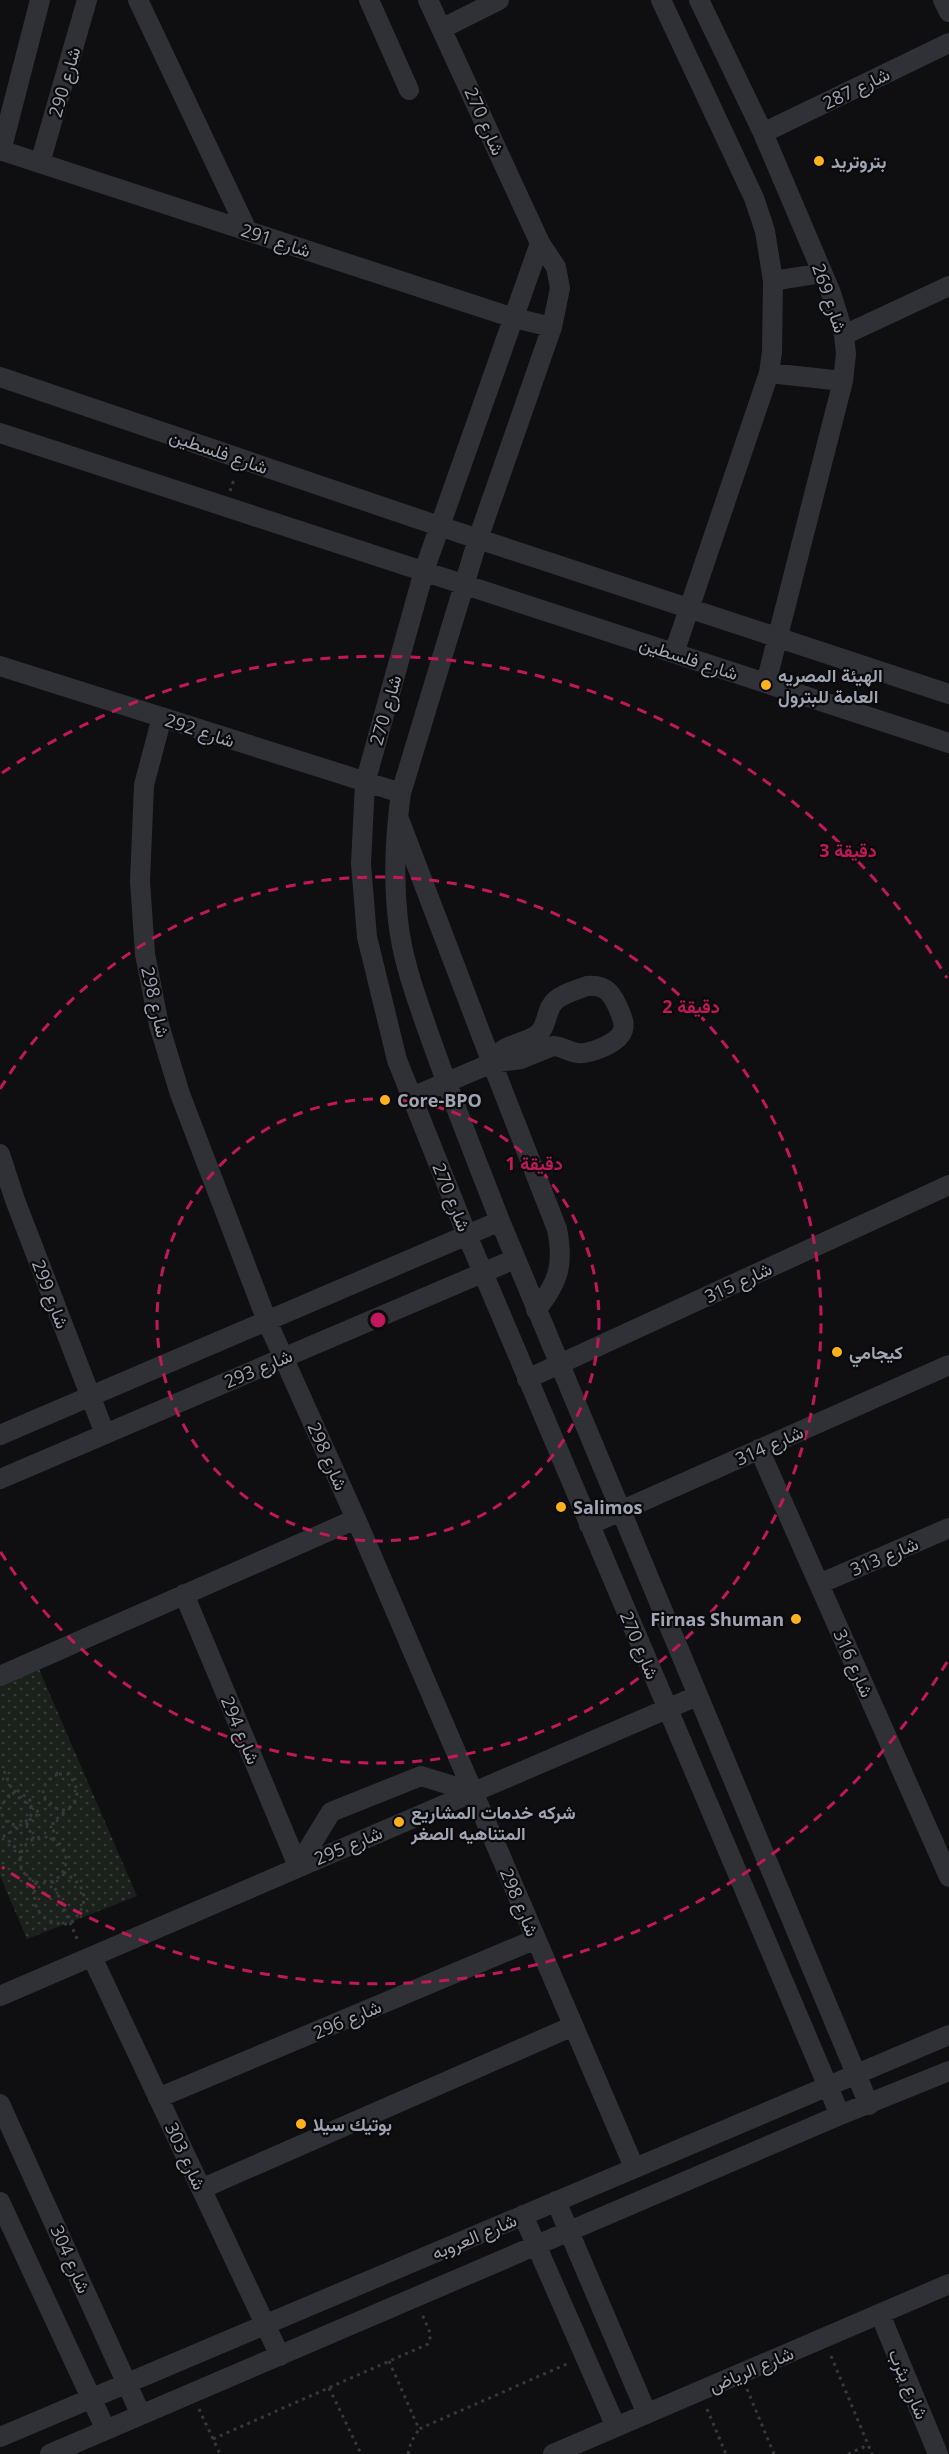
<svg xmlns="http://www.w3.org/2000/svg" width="949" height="2454" font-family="'Open Sans',Vazirmatn,sans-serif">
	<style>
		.grass { fill: url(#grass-dots) }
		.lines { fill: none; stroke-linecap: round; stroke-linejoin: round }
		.path { stroke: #36383d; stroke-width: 3; stroke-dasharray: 3 4.5; stroke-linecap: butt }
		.minor { stroke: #303136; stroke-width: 20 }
		.ring { fill: none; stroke: #c2185b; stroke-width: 3; stroke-dasharray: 10 8 }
		.poi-dot { fill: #ffb219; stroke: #0a0a0c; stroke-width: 2 }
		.labels { text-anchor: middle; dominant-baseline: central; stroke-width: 4.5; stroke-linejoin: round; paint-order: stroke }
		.street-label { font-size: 18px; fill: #9fa5b3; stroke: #0a0a0c }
		.poi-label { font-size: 18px; font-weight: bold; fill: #9fa5b3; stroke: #0a0a0c; text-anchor: start }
		.centre { fill: #c2185b; stroke: #0a0a0c; stroke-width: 3 }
		.ring-label { font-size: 18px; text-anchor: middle; font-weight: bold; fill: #c2185b; stroke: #0a0a0c; stroke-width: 4.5; stroke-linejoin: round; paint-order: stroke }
	</style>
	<defs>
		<pattern id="grass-dots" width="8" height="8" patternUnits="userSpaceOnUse" patternTransform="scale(1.5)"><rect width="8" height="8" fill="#19211a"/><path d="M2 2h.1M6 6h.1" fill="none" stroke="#373e39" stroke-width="1.8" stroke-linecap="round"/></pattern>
	</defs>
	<rect width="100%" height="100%" fill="#0f0f11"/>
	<path class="grass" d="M39 1669 137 1896 27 1939 0 1876V1685Z"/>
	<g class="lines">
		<path class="path" d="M230 491 235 477
			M4 1771 14 1794 40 1813 26 1822 34 1840
			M59 1774H68C80 1788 80 1799 67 1810 40 1810 34 1783 59 1774Z
			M17 1790 30 1800 31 1815 23 1825C9 1826 4 1822 0 1809L7 1797Z
			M20 1860a23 23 0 1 1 46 0a23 23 0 1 1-46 0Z
			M54 1840 53 1822 67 1810
			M21 1853 4 1836 21 1826
			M52 1881 78 1941
			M36 1882C30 1910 42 1925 70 1924 91 1903 88 1886 63 1872
			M831 2356 872 2454
			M389 2361 419 2429 569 2363
			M329 2388 361 2454
			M747 2389 774 2454
			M199 2409 220 2454
			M707 2409 726 2454
			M213 2439 428 2344 431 2335 422 2314
			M408 2454 411 2442 419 2429
			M848 2454 868 2445"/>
		<path class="minor" d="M138 0 247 230
			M369 0 409 90
			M428 0 540 243 556 267 560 288 552 327 478 539 401 793C395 836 393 877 398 920 402 959 416 997 429 1034 451 1097 476 1159 500 1221L869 2105
			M661 0 754 198 765 231 773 281 772 352 769 373 674 653
			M699 0 763 133 831 293 844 335 846 354 843 381 766 683
			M943 0 949 12
			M443 28 499 0
			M763 133 949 43
			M0 150 514 318 552 327
			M1 151 40 0
			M40 163 87 0
			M540 243 424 571 365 783 361 864 367 937 397 1060 467 1235 840 2115
			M773 281 822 273
			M844 335 949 286
			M769 373 843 381
			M0 377 439 526 949 694
			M0 433 949 743
			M0 666 401 793
			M162 717 144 785 140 881 145 954 159 1025 180 1094 267 1321 356 1519 634 2167
			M399 819 492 1063 557 1229C564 1264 559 1282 536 1310
			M587 986C607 984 613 995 620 1012 622 1018 625 1023 623 1030 619 1043 596 1051 584 1053 571 1055 564 1046 553 1046L521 1059 492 1063C499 1045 520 1045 535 1036 549 1028 544 1010 556 1000 564 993 577 990 587 986Z
			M412 1097 492 1063
			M0 1154 15 1200 105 1434
			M527 1379 949 1185
			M0 1435 500 1221
			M759 1449 949 1877
			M0 1479 515 1259
			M589 1525 949 1365
			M819 1584 949 1528
			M184 1594 298 1866
			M0 1676 356 1519
			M298 1866 331 1812 421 1776 473 1792
			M92 1957 280 2356
			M0 1996 697 1696
			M158 2098 536 1939
			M0 2104 141 2415
			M201 2189 573 2026
			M556 2201 647 2414
			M0 2202 106 2430
			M523 2215 616 2427
			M880 2314 938 2454
			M0 2437 949 2035
			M50 2454 840 2115 949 2071
			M553 2454 949 2284"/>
	</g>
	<g class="ring">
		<circle cx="378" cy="1320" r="221"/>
		<path d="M0 1089A443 443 0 1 1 0 1551"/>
		<path d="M947 1662A664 664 0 0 1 2 1867M2 773A664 664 0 0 1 947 978"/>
	</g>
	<g class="poi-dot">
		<circle cx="819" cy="161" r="6"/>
		<circle cx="766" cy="685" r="6"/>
		<circle cx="385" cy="1100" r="6"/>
		<circle cx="837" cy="1352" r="6"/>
		<circle cx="561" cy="1507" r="6"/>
		<circle cx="796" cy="1619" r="6"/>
		<circle cx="399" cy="1822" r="6"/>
		<circle cx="301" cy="2124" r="6"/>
	</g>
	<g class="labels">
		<g class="street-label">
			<text transform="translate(64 82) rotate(-74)">شارع 290</text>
			<text transform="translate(856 88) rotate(-26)">شارع 287</text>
			<text transform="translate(485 121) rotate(66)">شارع 270</text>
			<text transform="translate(276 240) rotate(18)">شارع 291</text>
			<text transform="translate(830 298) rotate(71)">شارع 269</text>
			<text transform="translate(219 451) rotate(19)">شارع فلسطين</text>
			<text transform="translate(689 658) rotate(18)">شارع فلسطين</text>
			<text transform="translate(385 710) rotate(-74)">شارع 270</text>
			<text transform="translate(200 730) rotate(18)">شارع 292</text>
			<text transform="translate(156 1002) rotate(77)">شارع 298</text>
			<text transform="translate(452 1197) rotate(68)">شارع 270</text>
			<text transform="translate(738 1282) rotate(-25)">شارع 315</text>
			<text transform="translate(51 1294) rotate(69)">شارع 299</text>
			<text transform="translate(258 1368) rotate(-23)">شارع 293</text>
			<text transform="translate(769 1445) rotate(-24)">شارع 314</text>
			<text transform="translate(328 1456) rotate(66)">شارع 298</text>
			<text transform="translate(884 1556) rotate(-23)">شارع 313</text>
			<text transform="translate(640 1645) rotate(67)">شارع 270</text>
			<text transform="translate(854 1663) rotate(66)">شارع 316</text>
			<text transform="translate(241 1730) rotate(67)">شارع 294</text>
			<text transform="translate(348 1845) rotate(-23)">شارع 295</text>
			<text transform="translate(520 1902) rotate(67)">شارع 298</text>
			<text transform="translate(347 2019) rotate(-23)">شارع 296</text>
			<text transform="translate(186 2156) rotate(65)">شارع 303</text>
			<text transform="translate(474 2236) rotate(-23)">شارع العروبه</text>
			<text transform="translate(71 2259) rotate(66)">شارع 304</text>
			<text transform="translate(751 2369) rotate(-23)">شارع الرياض</text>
			<text transform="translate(909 2384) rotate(67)">شارع يثرب</text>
		</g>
		<g class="poi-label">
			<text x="831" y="161">بتروتريد</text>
			<text x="778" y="675">الهيئة المصريه<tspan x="778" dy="21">العامة للبترول</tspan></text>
			<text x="397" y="1100">Core-BPO</text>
			<text x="849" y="1352">كيجامي</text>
			<text x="573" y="1507">Salimos</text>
			<text x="784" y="1619" text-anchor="end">Firnas Shuman</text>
			<text x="411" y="1812">شركه خدمات المشاريع<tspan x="411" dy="21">المتناهيه الصغر</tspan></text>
			<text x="313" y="2124">بوتيك سيلا</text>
		</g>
	</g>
	<circle cx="378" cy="1320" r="9" class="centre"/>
	<g class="ring-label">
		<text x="848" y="857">3 دقيقة</text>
		<text x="691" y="1013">2 دقيقة</text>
		<text x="534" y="1170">1 دقيقة</text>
	</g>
</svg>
